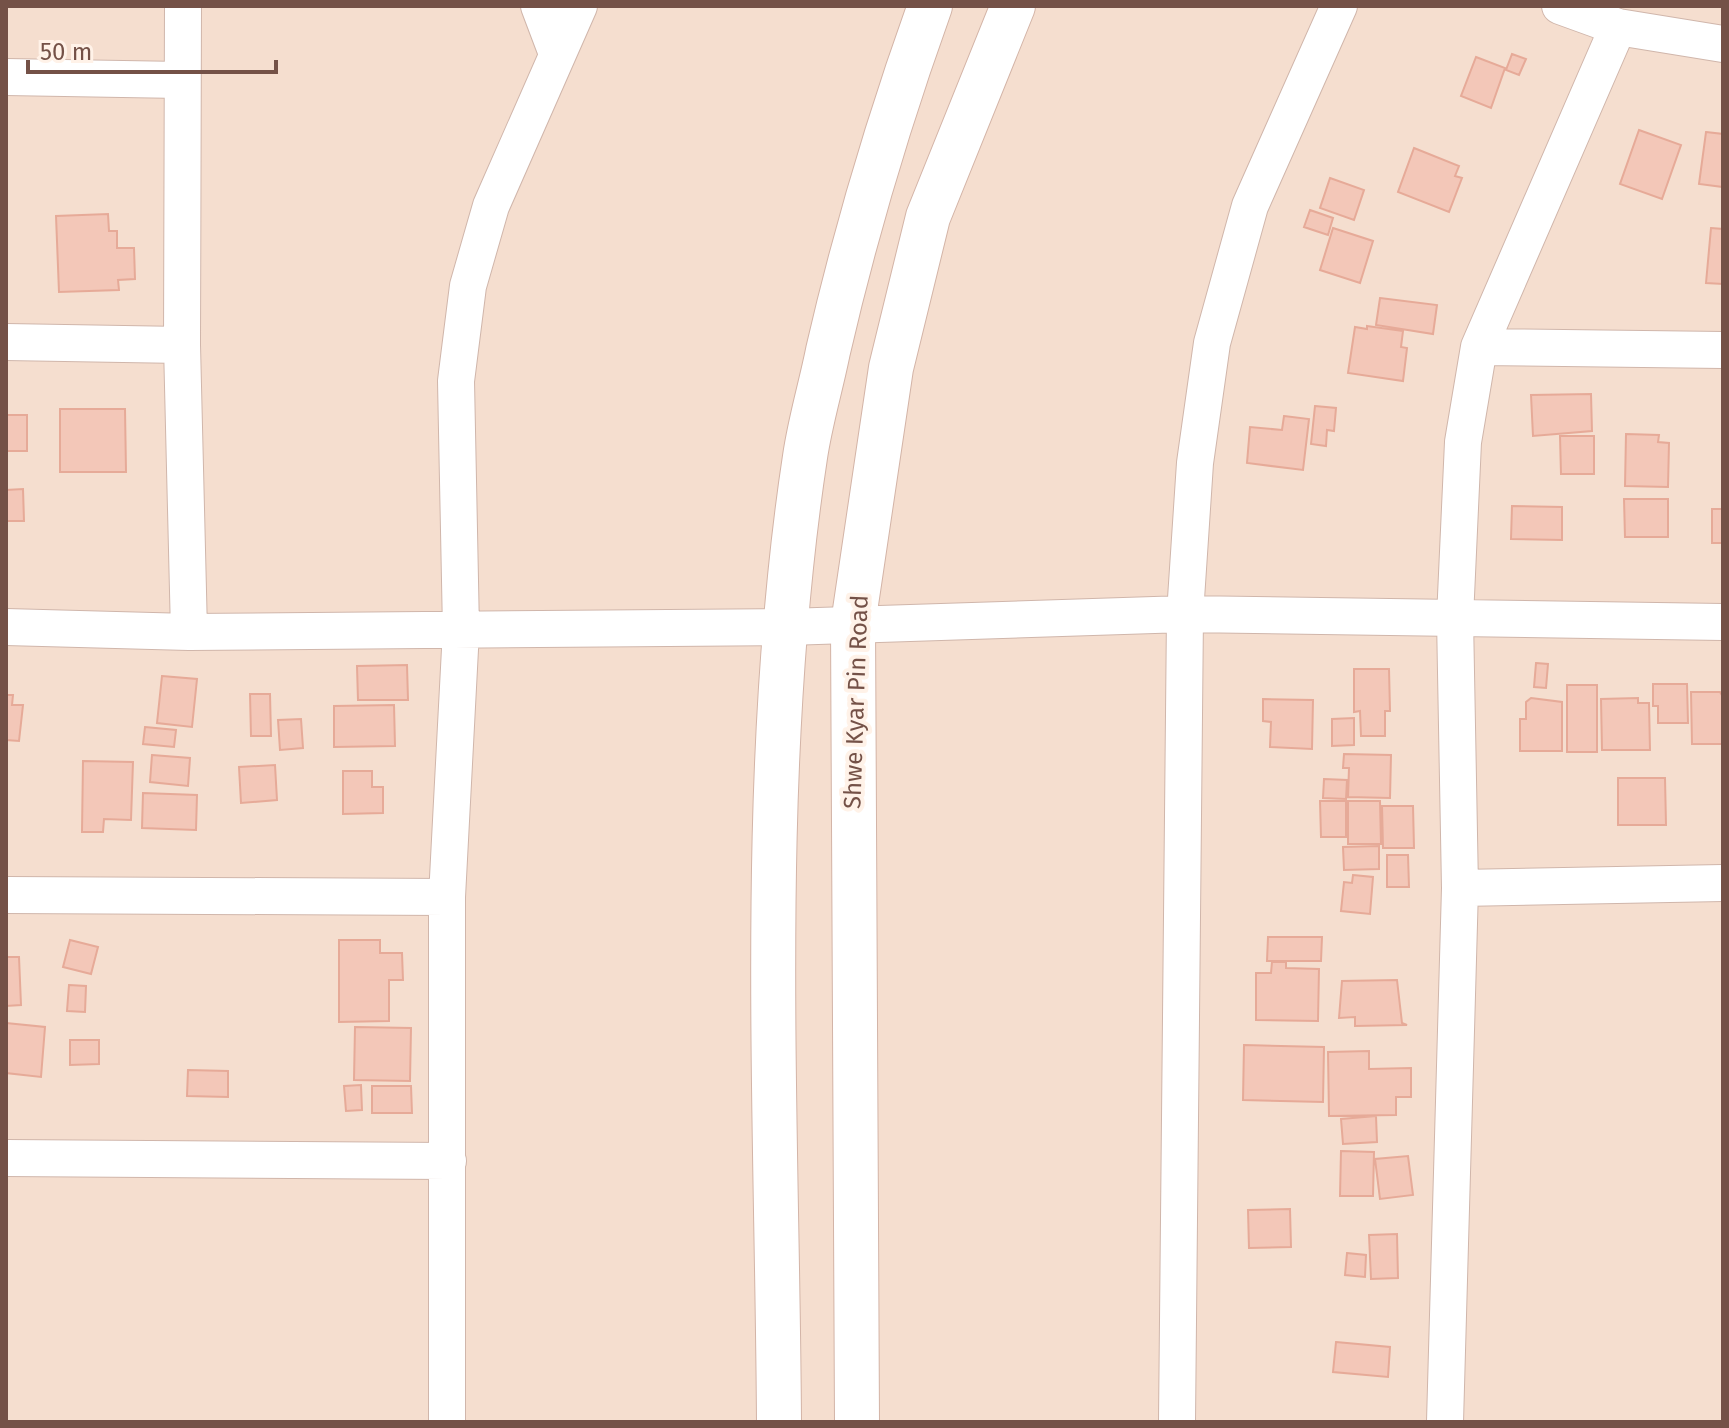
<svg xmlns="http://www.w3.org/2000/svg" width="1729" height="1428" font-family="'Fira Sans',sans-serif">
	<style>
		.residential { fill: #f5decf }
		.building { fill: #f3c7b8; stroke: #e6aa98; stroke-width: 2 }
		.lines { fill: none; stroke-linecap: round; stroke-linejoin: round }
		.street-casing { stroke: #d0b6ab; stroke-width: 38 }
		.secondary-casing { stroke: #d3b4a7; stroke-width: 46 }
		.street { stroke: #fff; stroke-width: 36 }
		.secondary { stroke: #fff; stroke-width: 44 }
		.labels { text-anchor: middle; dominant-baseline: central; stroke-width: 8; stroke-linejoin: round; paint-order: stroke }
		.street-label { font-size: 24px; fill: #745147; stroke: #fff2e8 }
	</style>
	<rect width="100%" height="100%" fill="#fdeee1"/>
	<path class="residential" d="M6 6H1723V1422H6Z"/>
	<path class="building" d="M1512 54 1526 59 1519 75 1506 70Z
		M1476 57 1505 68 1491 108 1461 96Z
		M1639 130 1681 145 1662 199 1620 184Z
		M1706 132 1723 134V187L1699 184Z
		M1414 148 1459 166 1455 176 1462 178 1449 212 1398 192Z
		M1330 178 1364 190 1354 220 1320 208Z
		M1310 210 1333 218 1328 235 1304 227Z
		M108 214 109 231H117V248H134L135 279 118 280 119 290 59 292 56 216Z
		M1333 228 1373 241 1360 283 1320 270Z
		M1711 228 1723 229V284L1706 283Z
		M1380 298 1437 305 1433 334 1376 325Z
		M1367 326 1403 331 1401 347 1407 348 1403 381 1348 373 1355 327 1367 329Z
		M1591 394 1592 431 1533 436 1531 395Z
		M1315 406 1336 408 1334 431 1327 430 1326 446 1311 444Z
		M60 409H125L126 472H60Z
		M6 415H27V451H6Z
		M1284 416 1309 419 1303 470 1247 463 1250 427 1282 430Z
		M1626 434 1659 435 1658 442 1669 443 1668 487 1625 486Z
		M1560 436H1594V474H1561Z
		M23 489 24 521H6V490Z
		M1624 499H1668V537H1625Z
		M1512 506 1562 507V540L1511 539Z
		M1712 509H1723V543H1712Z
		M1536 663 1548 664 1546 688 1534 687Z
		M407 665 408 700H358L357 666Z
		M1354 669H1389L1390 711H1385V736H1361L1360 711 1354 712Z
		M162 676 197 679 192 727 157 723Z
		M1653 684H1687L1688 723H1658V706H1653Z
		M1567 685H1597V752H1567Z
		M1691 692H1720L1723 697V744H1692Z
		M250 694H270L271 736H251Z
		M6 695H13L12 705H23L19 741 6 740Z
		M1531 698 1562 702V751H1520V719H1526V702Z
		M1638 698V703H1649L1650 750H1602L1601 699Z
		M1263 699 1313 700 1312 749 1270 747 1271 722 1263 721Z
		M394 705 395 746 334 747V706Z
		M1354 718V745L1332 746V719Z
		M301 719 303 748 280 750 278 720Z
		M145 727 176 730 174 747 143 744Z
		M1344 754 1391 755 1390 798 1348 797 1349 768H1343Z
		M152 755 190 758 188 786 150 782Z
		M83 761 133 762 131 820 104 819 103 832H82Z
		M275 765 277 800 241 803 239 767Z
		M343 771H372V787H383V813L343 814Z
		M1618 778H1665L1666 825H1618Z
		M1324 779 1347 780 1346 799 1323 798Z
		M143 793 197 795 196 830 142 828Z
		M1320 801H1346V837H1321Z
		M1348 801H1380L1381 844H1348Z
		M1382 806H1413L1414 848H1383Z
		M1379 846V869L1344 870 1343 847Z
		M1387 855H1408L1409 887H1387Z
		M1353 875 1373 877 1370 914 1341 911 1344 882 1352 883Z
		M1268 937H1322L1321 961H1267Z
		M70 940 98 947 91 974 63 967Z
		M339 940H380V953H402L403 980H389V1021L339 1022Z
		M6 957H19L21 1005 6 1006Z
		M1272 962H1286V968L1319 969 1318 1021 1256 1020V973H1271Z
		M1397 980 1402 1023 1407 1025 1355 1026V1017L1339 1018 1342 981Z
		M69 985 86 986 85 1012 67 1011Z
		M6 1023 45 1027 41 1077 6 1073Z
		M355 1027 411 1028 410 1081 354 1080Z
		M70 1040H99V1064L70 1065Z
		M1244 1045 1324 1047 1323 1102 1243 1100Z
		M1369 1051V1069L1411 1068V1097H1396V1115L1329 1116 1328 1052Z
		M188 1070 228 1071V1097L187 1096Z
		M361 1085 362 1110 346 1111 344 1086Z
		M372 1086H411L412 1113H372Z
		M1376 1116 1377 1142 1343 1144 1341 1119Z
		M1341 1151 1374 1152 1373 1196H1340Z
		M1408 1156 1413 1195 1380 1199 1375 1159Z
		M1290 1209 1291 1247 1249 1248 1248 1210Z
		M1397 1234 1398 1278 1371 1279 1369 1235Z
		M1347 1253 1366 1255 1365 1277 1345 1275Z
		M1336 1342 1390 1347 1388 1377 1333 1372Z"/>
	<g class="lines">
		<g class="street-casing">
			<path id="street" d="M183 6 182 345 189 632
				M539 6 556 51
				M1560 6 1618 27 1723 44
				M6 77 181 80
				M6 342 182 345
				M1479 347 1723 350
				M6 627 189 632 787 627 1185 614 1723 622
				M1460 888 1723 883
				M6 895 447 897
				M6 1158 448 1161
				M447 1422V897L461 630 456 381 468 286 491 206 579 6
				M1177 1422 1185 614 1195 463 1212 343 1250 206 1339 6
				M1445 1422 1460 888 1455 618 1463 442 1479 347 1618 27"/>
		</g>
		<g class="secondary-casing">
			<path id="secondary" d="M779 1422C777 1104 757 772 805 457 810 422 821 386 828 351 855 234 889 120 930 6
				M857 1422 853 624 891 368 928 217 1013 6"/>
		</g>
		<use href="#street" class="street"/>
		<use href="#secondary" class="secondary"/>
	</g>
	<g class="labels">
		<g class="street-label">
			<text transform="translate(856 702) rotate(-88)">Shwe Kyar Pin Road</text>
		</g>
	</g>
	<rect width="1729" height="1428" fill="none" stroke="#745147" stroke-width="16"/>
	<path d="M28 60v12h248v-12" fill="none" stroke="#745147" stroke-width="4"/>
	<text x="40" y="60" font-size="24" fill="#745147" stroke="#fff2e8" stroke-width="6" paint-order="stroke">50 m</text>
</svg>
